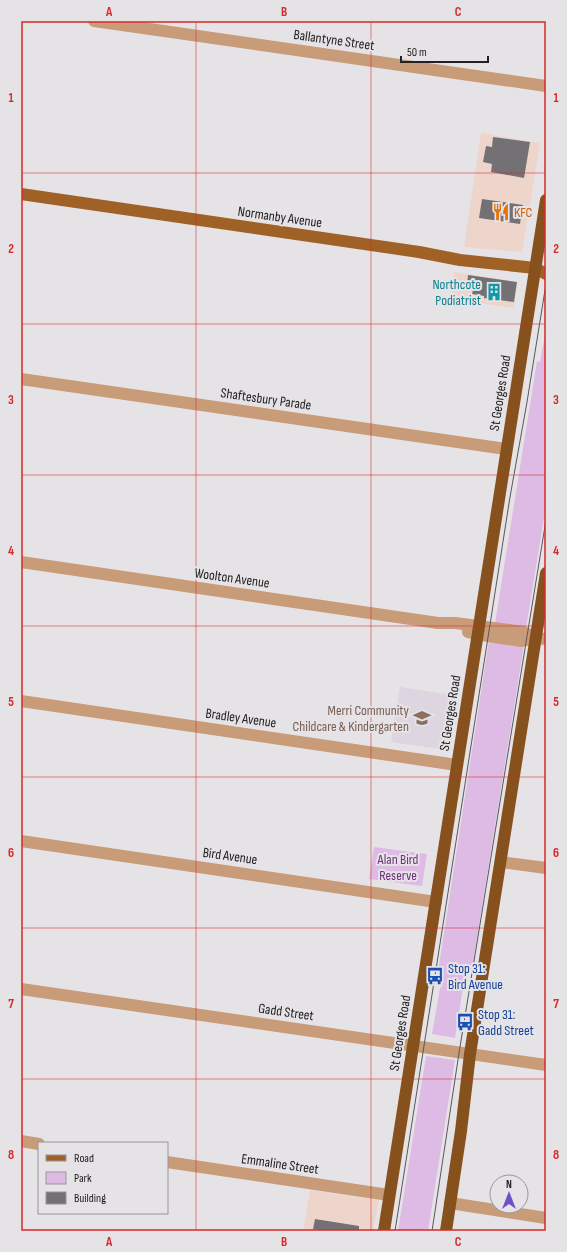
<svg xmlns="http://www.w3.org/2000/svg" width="567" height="1252" font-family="'Sofia Sans Condensed',sans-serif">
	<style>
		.commercial { fill: #edd5cb }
		.built { fill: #ddd5df }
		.green { fill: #debbe5 }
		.building { fill: #747175 }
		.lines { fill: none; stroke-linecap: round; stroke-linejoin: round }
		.minor { stroke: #c89c78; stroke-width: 12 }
		.major { stroke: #a06126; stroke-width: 12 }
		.highway { stroke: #87511e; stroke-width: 12 }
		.tram { stroke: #585759; stroke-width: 1 }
		.grid { fill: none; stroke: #d62828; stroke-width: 1; stroke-opacity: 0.55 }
		.labels { text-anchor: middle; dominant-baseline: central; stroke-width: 4; stroke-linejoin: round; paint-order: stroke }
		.street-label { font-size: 14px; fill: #212022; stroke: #e6e3e7 }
		.food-label { font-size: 14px; fill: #c56008; stroke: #e6e3e7; text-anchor: start }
		.culture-label { font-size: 14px; fill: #0d838f; stroke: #e6e3e7; text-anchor: end }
		.education-label { font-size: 14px; fill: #785e54; stroke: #e6e3e7; text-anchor: end }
		.park-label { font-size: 14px; fill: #6c3079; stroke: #e6e3e7 }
		.transit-label { font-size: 14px; fill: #164399; stroke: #e6e3e7; text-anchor: start }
		.neatline { fill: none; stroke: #d62828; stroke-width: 1.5 }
		.grid-label { font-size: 13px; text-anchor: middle; font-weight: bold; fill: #d62828 }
	</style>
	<rect width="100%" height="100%" fill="#e6e3e7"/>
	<path class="commercial" d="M481 133 540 143 522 252 464 247Z
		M454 272 517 282 514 308 452 299Z
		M310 1190 379 1200 373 1231H303Z"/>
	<path class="built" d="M400 687 453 695 444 747 441 749 391 742Z"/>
	<path class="green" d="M546 329V506L526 628 495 623 537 361 540 362Z
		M489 640 524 645 472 969 466 968 455 1038 432 1034 440 988 442 986V981L441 980 442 973 438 972Z
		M374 847 427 854 422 886 369 879Z
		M426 1056 455 1060 428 1231H398Z"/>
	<path class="building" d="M493 137 530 142 524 178 491 172 492 164 483 162 486 146 492 147Z
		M482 199 523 205 520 224 479 218Z
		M468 275 517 282 514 302 484 298V296L472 294 474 285 467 284Z
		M315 1219 359 1226V1231H320V1230L313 1229Z"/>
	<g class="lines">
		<path class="minor" d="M94 21 546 86
			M21 379 506 449
			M21 562 438 623H455L524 632 536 638
			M468 632 488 636 521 641 536 638 546 639
			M21 701 457 765
			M21 841 436 902
			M501 862 546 868
			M21 989 546 1065
			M21 1141 39 1144
			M167 1162 389 1195
			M450 1203 546 1218"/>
		<path class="major" d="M21 194 419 252 460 260 535 268 546 274"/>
		<path class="highway" d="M384 1231 546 200
			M446 1231 461 1131 470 1054 546 573"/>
		<path class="tram" d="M395 1231 510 497 527 402 546 284
			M432 1231 459 1053 546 520"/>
	</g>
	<path class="grid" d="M196 21V1231M371 21V1231M21 173H546M21 324H546M21 475H546M21 626H546M21 777H546M21 928H546M21 1079H546"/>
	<defs>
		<g id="restaurant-bare" transform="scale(1.38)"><path d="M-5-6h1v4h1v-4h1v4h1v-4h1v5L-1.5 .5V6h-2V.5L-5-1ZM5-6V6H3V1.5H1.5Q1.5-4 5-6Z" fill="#e8710a" stroke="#e6e3e7" stroke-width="2.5" paint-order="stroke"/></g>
		<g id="building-bare" transform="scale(1.38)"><path d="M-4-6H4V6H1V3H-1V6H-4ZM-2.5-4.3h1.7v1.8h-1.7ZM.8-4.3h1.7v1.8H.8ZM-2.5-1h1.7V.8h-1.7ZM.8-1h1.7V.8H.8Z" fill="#0f9aa8" stroke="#e6e3e7" stroke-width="2.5" paint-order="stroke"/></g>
		<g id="school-bare" transform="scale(1.38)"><path d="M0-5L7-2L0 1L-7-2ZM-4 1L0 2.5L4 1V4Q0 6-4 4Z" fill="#8d6e63" stroke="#e6e3e7" stroke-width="2.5" paint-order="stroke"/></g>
		<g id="bus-bare" transform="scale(1.38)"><path d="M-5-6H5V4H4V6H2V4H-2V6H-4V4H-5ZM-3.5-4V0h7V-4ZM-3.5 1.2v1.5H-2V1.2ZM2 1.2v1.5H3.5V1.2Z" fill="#1a4fb4" stroke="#e6e3e7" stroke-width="2.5" paint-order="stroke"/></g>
	</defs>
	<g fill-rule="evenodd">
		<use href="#restaurant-bare" x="501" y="212"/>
		<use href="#building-bare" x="494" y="292"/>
		<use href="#school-bare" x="422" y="718"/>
		<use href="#bus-bare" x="435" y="976"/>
		<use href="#bus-bare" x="465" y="1022"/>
	</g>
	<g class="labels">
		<g class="street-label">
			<text transform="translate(334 40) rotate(8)">Ballantyne Street</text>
			<text transform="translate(280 217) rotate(8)">Normanby Avenue</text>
			<text transform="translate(500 393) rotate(-81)">St Georges Road</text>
			<text transform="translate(266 399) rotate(8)">Shaftesbury Parade</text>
			<text transform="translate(232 578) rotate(8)">Woolton Avenue</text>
			<text transform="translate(450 713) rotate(-81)">St Georges Road</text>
			<text transform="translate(241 718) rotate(8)">Bradley Avenue</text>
			<text transform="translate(230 856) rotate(8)">Bird Avenue</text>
			<text transform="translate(286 1012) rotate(8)">Gadd Street</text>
			<text transform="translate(400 1033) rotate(-81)">St Georges Road</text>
			<text transform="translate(280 1164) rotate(8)">Emmaline Street</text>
		</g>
		<g class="food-label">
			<text x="514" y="212">KFC</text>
		</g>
		<g class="culture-label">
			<text x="481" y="284">Northcote<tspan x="481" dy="16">Podiatrist</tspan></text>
		</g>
		<g class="education-label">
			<text x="409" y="710">Merri Community<tspan x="409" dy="16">Childcare &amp; Kindergarten</tspan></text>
		</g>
		<g class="park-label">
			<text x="398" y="859">Alan Bird<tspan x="398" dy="16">Reserve</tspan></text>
		</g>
		<g class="transit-label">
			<text x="448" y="968">Stop 31:<tspan x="448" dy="16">Bird Avenue</tspan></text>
			<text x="478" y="1014">Stop 31:<tspan x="478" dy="16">Gadd Street</tspan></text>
		</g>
	</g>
	<rect width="567" height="1252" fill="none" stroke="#e6e3e7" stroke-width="44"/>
	<rect x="38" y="1142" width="130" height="72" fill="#e6e3e7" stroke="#979598"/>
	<rect x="46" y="1155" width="20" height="6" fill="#a06126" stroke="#979598"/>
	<text x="74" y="1162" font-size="12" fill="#212022">Road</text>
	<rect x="46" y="1172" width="20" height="12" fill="#debbe5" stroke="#979598"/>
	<text x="74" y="1182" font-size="12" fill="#212022">Park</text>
	<rect x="46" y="1192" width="20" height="12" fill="#747175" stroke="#979598"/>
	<text x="74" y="1202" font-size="12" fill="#212022">Building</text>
	<g transform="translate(509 1194)"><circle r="19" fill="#e6e3e7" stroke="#979598"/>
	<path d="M0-3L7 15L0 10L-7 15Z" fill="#6e50c9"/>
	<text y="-6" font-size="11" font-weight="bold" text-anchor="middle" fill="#212022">N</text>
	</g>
	<path d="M401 56v6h87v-6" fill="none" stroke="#212022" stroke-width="2"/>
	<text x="407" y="56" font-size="12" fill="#212022" stroke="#e6e3e7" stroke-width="3" paint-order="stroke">50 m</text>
	<rect x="22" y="22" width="523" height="1208" class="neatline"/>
	<g class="grid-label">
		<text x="109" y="16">A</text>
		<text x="284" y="16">B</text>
		<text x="458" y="16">C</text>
		<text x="11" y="102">1</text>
		<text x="556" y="102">1</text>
		<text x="11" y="253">2</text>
		<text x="556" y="253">2</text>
		<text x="11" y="404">3</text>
		<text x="556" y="404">3</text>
		<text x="11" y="555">4</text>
		<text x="556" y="555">4</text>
		<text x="11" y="706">5</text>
		<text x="556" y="706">5</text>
		<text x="11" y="857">6</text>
		<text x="556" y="857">6</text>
		<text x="11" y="1008">7</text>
		<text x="556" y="1008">7</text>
		<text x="11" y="1159">8</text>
		<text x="556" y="1159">8</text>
		<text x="109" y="1246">A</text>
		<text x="284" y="1246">B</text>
		<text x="458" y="1246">C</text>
	</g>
</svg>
